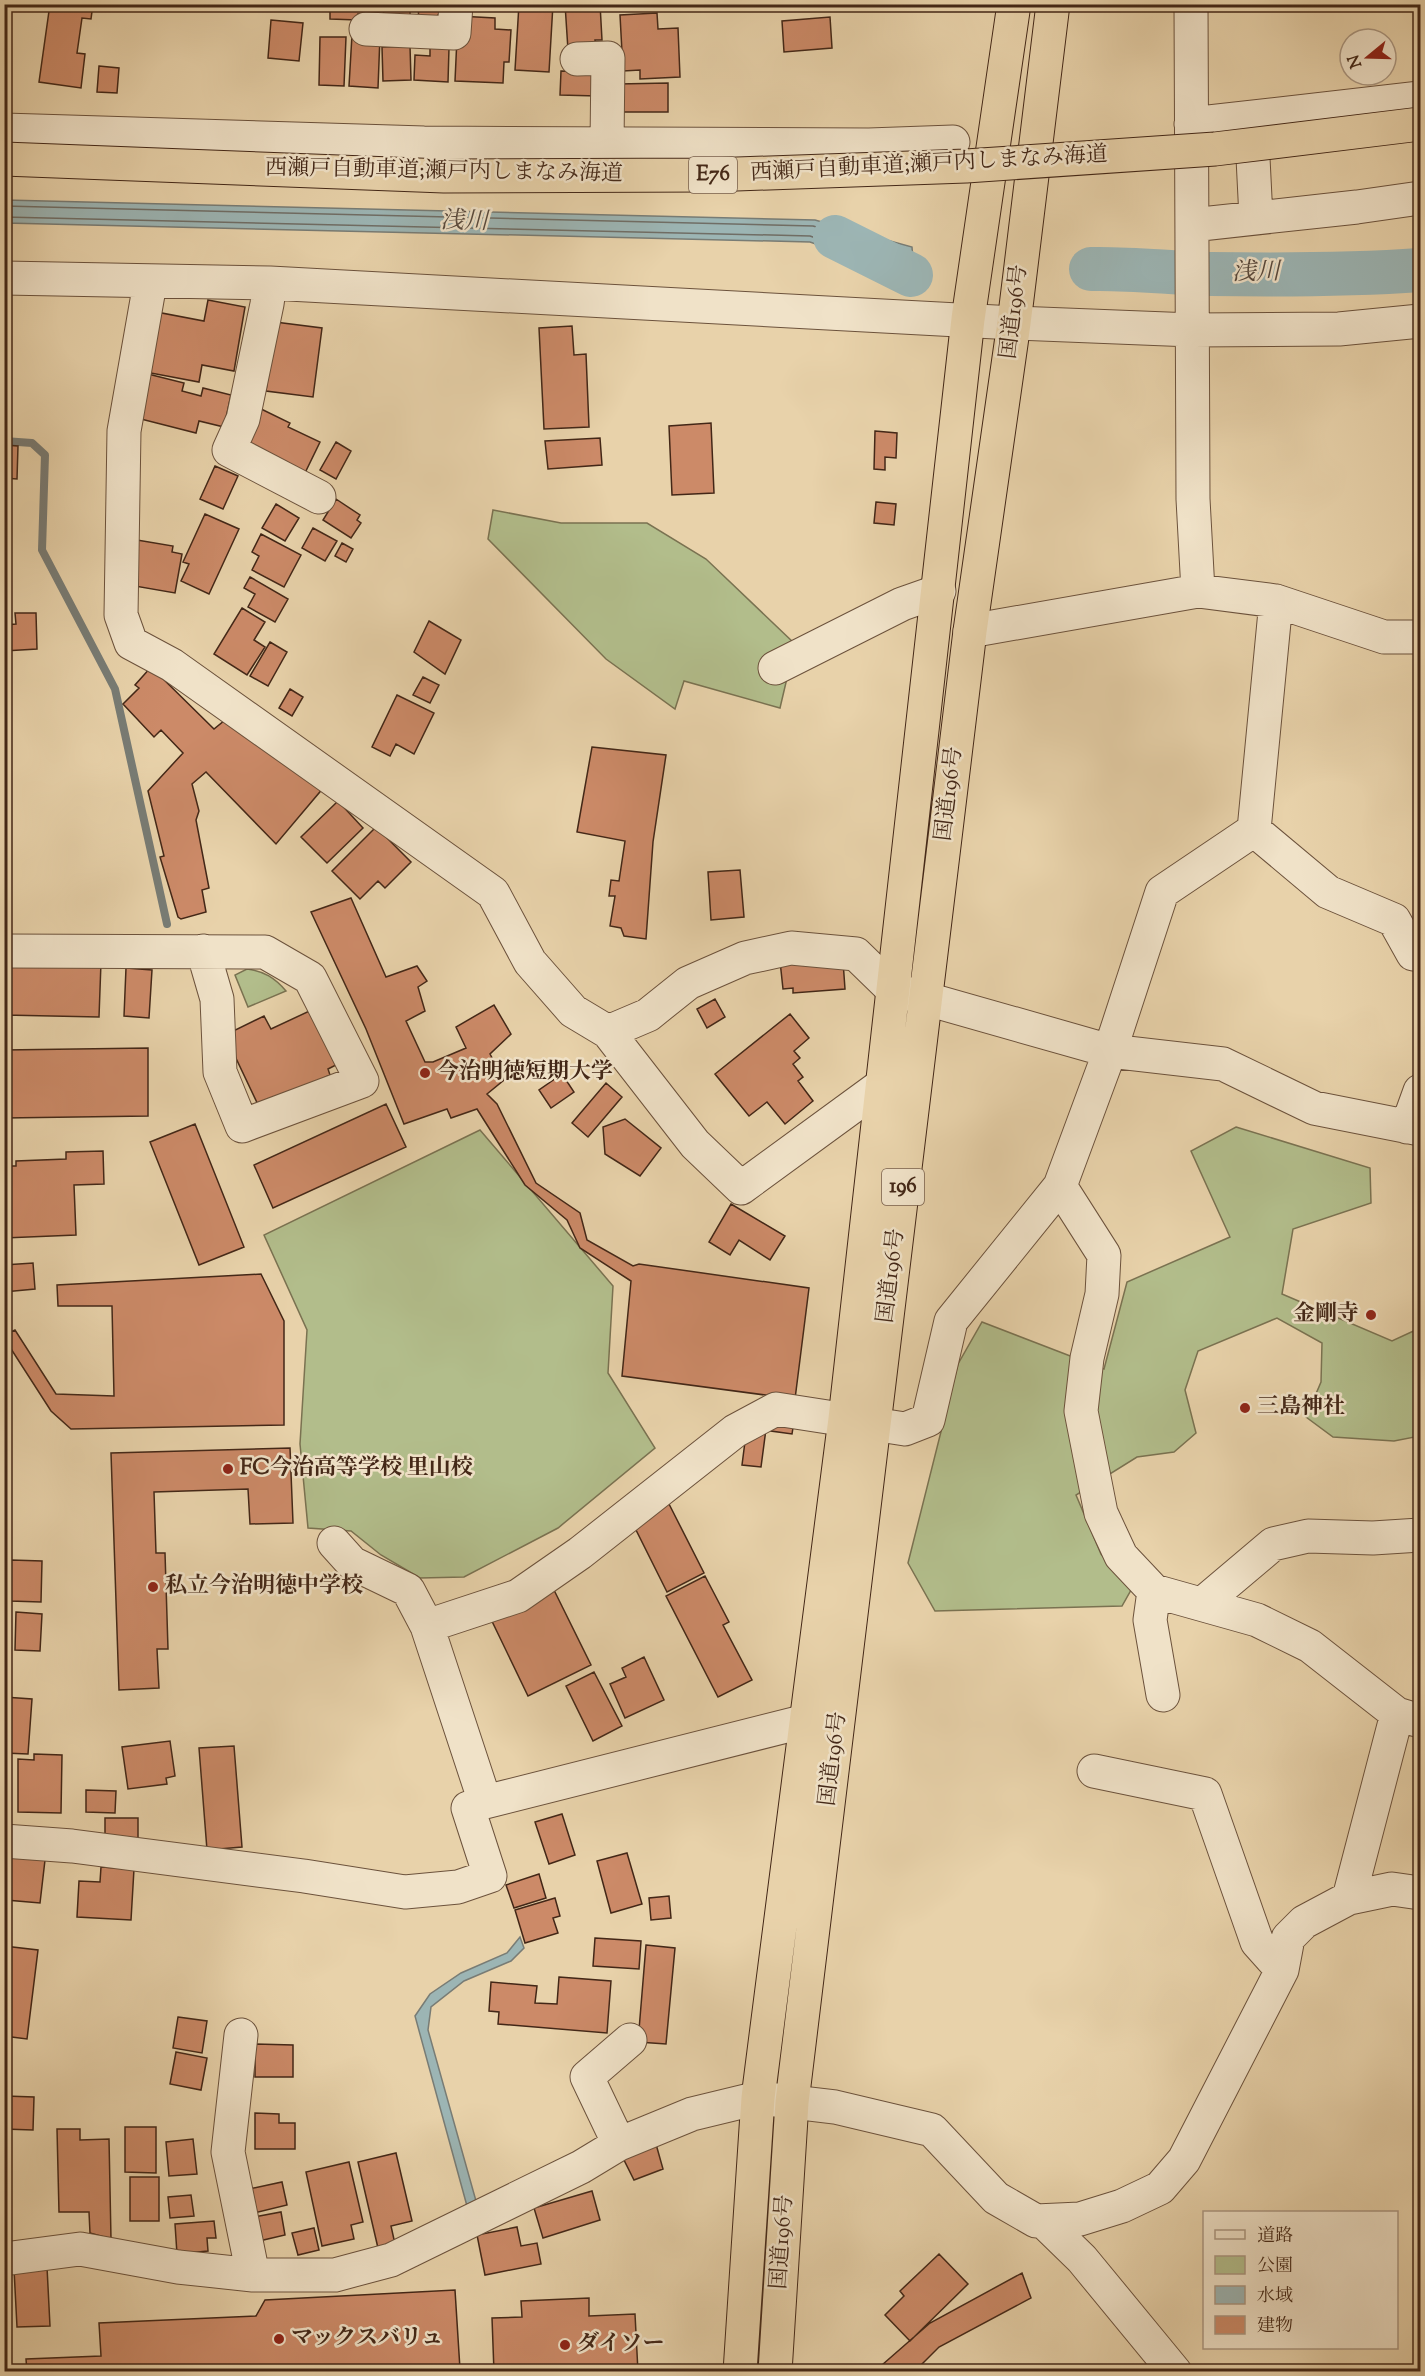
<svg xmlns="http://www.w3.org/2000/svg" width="1425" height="2376" font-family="'Sorts Mill Goudy','Noto Serif JP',serif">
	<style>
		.green { fill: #b2bd8b; stroke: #7a7251; stroke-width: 1.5 }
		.water { fill: #9cb5b4; stroke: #787c75; stroke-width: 1.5 }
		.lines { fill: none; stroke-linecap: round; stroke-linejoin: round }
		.shore { stroke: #706e66; stroke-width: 1.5 }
		.stream { stroke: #787c75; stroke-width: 8 }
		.river { stroke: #9cb5b4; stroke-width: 44 }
		.building { fill: #cc8a68; stroke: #432717; stroke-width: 1.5 }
		.minor-casing { stroke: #6c523c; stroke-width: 35 }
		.highway-casing { stroke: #432717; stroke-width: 35 }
		.minor { stroke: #f0e2c8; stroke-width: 33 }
		.highway { stroke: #e8d2aa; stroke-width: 33 }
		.highway-bridge-casing { stroke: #432717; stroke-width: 35; stroke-linecap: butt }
		.highway-bridge { stroke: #e8d2aa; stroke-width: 33 }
		.poi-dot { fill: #8f2418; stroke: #f0e2c8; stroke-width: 2 }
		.labels { text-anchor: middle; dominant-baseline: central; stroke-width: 5; stroke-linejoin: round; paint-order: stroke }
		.shield { fill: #f0e2c8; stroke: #775f4c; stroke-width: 1.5 }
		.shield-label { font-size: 21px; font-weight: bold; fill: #432717 }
		.street-label { font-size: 22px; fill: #432717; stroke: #f0e2c8 }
		.poi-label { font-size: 22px; font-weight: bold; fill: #432717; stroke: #f0e2c8; text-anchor: start }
		.water-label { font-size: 24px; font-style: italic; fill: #594a3e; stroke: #f0e2c8 }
	</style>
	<rect width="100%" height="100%" fill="#e8d2aa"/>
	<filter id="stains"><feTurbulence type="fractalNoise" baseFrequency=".00333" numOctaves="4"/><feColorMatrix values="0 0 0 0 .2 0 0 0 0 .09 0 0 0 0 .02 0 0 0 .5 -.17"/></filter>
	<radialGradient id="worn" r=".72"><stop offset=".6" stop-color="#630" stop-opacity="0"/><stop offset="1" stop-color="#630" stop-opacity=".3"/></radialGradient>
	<path class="green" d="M493 510 561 523H647L706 559 795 644 780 708 684 681 675 709 606 659 488 539Z
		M247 969C264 971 275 978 286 991L248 1007 235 975Z
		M1236 1127 1370 1168 1371 1203 1293 1229 1282 1294 1392 1341 1420 1328V1436L1394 1441 1333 1437 1306 1417 1321 1382 1322 1343 1277 1318 1198 1351 1185 1390 1196 1433 1174 1452 1137 1457 1076 1495 1101 1554 1131 1590 1122 1606 935 1611 908 1563 958 1364 982 1322 1104 1369 1127 1282 1230 1237 1191 1151Z
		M480 1130 613 1286 608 1373 655 1448 558 1528 464 1577 420 1578 381 1555 351 1531 308 1528 300 1444 307 1330 264 1235Z"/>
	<path class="water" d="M5 200 815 220 912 247 913 260 868 265 848 255 810 242 5 223Z
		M520 1937 524 1948 511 1961 464 1981 431 2007 428 2030 478 2208 467 2206 415 2016 430 1994 461 1973 507 1953Z"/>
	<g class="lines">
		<path class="shore" d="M4 206 813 226 899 250 901 253 899 256 869 259 850 250 810 236 4 217"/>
		<path class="stream" d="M4 441 32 443 45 455 42 550 115 689 167 924"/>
		<path class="river" d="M835 237 911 275
			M1091 269C1131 268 1170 273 1210 274 1280 275 1351 275 1420 270"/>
	</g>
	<path class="building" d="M50 4H93L91 19 82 18 77 53 85 54 81 88 39 82Z
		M271 4H310V10L271 7Z
		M330 4H367V14H358V20L330 19Z
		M383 4H410V20H384Z
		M418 4H451V14L438 15V23L419 24Z
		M519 4H553L549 72 515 70Z
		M565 4H600L602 40H595L596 49 568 50Z
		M735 4H773V7L735 9Z
		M657 13 658 29 678 28 680 77 640 79V70L623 71 620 15Z
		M458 16 495 18V29L511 30 509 62H504L503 83 455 81Z
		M830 17 832 48 784 52 782 21Z
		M271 20 303 23 299 61 268 58Z
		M352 35 380 36 378 88 349 86Z
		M320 37H346L344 86 319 85Z
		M410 46 411 80 383 81 382 47Z
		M430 47 449 48 448 82 414 80 415 55 430 56Z
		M99 66 119 68 117 93 97 92Z
		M561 71 597 72V96L560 95Z
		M668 83V112H618V84Z
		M208 300 245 307 234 371 202 365 199 382 140 371 151 311 204 321Z
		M275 322 322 328 313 397 266 391Z
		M572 326 574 355 586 354 589 427 544 429 539 328Z
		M144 373 184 383 182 391 201 396 203 388 231 395 224 427 199 421 196 433 133 417Z
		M255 406 290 423 288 427 320 442 303 477 237 446Z
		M711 423 714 493 672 495 669 426Z
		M875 431 897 433 896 458 885 457V470L874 469Z
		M600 438 602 465 548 469 545 441Z
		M336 442 351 451 336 479 320 470Z
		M4 445 18 446 17 479 4 478Z
		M215 466 238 476 223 509 200 499Z
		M336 499 360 515 357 520 361 523 351 538 323 520Z
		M876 502 896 504 894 525 874 523Z
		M276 504 299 518 285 541 262 528Z
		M205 514 239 529 209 594 181 581 189 564 183 562Z
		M313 528 337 541 325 561 302 548Z
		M261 534 301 555 284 587 252 570 259 556 252 552Z
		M131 539 173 546 172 552 182 554 175 593 123 584Z
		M342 543 353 549 346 562 335 556Z
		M250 577 288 599 275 622 248 607 255 594 244 588Z
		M242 608 265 622 254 640 265 647 247 675 214 654Z
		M15 613H36L37 649 4 651V625L16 624Z
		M429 621 461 640 445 674 414 652Z
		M270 642 287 652 268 686 250 676Z
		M151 667 214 729 230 716 324 787 276 844 206 772 192 784 199 811 196 820 209 888 202 890 206 912 181 919 178 917 160 857 164 856 148 791 183 753 161 730 154 737 123 704 139 688 135 685Z
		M423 677 439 685 430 703 413 695Z
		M290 689 303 697 292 716 279 708Z
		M397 695 434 713 414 754 396 744 390 756 372 747Z
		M592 747 666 755 653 842 646 939 624 936 621 928 610 926 615 896H609L611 880 619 881 625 841 577 832Z
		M338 801 363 828 327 863 301 837Z
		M376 827 411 862 385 888 378 881 360 899 332 871Z
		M740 870 744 917 711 920 708 872Z
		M351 898 386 977 417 966 427 981 418 987 425 1011 406 1021 425 1062H433L466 1048 456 1027 494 1005 511 1034 490 1054 504 1080 487 1094 497 1104 536 1183 580 1213 587 1240 633 1266 639 1264 809 1288 795 1399 622 1376 631 1281 580 1248 567 1220 525 1185 477 1109 451 1118 447 1109 404 1124 366 1029 311 912Z
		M4 960 101 962 99 1017 4 1015Z
		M780 961H843L845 989 793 993V988L783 989Z
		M126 968 152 970 149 1018 124 1016Z
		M715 999 725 1017 707 1028 697 1009Z
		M318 1007 344 1061 328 1069 330 1075 260 1109 225 1035 264 1016 271 1029Z
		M790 1014 809 1038 794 1051 800 1058 793 1064 803 1077 798 1081 813 1101 785 1124 767 1102 749 1116 715 1074Z
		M148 1048V1116L4 1118V1050Z
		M562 1074 574 1092 551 1108 539 1090Z
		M606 1083 622 1097 588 1137 572 1123Z
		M386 1104 406 1147 273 1208 254 1165Z
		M625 1119 661 1148 640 1176 605 1154 603 1127Z
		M195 1124 244 1247 199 1265 150 1142Z
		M103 1151 104 1184 74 1185 76 1235 4 1238V1166H16V1161L66 1159V1152Z
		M731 1204 785 1236 770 1260 739 1240 730 1255 709 1242Z
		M33 1263 35 1289 4 1292V1265Z
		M261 1274 284 1321V1425L71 1429 51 1411 4 1338V1335L15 1330 56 1394 114 1396 112 1306H58L57 1285Z
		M774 1411 795 1415 792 1434 771 1431Z
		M747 1426 766 1429 761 1467 742 1465Z
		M290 1448 293 1523 250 1524 248 1489 154 1492 156 1553H165L168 1649H157L159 1688 119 1690 111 1453Z
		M668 1502 704 1573 667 1592 631 1520Z
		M11 1560 42 1561 41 1602 10 1601Z
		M705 1576 729 1622 723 1625 752 1680 718 1697 666 1596Z
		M551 1584 591 1665 528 1696 489 1615Z
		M16 1612 42 1614 40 1651 15 1650Z
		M4 1635 11 1636 9 1659 4 1658Z
		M644 1657 664 1700 625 1718 610 1684 626 1677 622 1668Z
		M594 1672 622 1726 593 1741 566 1686Z
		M4 1697 32 1699 28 1754 4 1753Z
		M170 1741 175 1776 166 1778 167 1784 128 1789 122 1747Z
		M234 1746 242 1847 207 1850 199 1748Z
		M34 1754 62 1755 61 1813 18 1812V1759L34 1760Z
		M86 1790 116 1791 115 1813 86 1812Z
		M562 1814 575 1855 549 1864 535 1822Z
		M105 1818H138V1845L105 1844Z
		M627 1853 642 1904 611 1913 597 1861Z
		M10 1857 45 1860 40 1903 6 1900Z
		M101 1867 134 1869 131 1920 77 1917 79 1881 100 1882Z
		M539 1874 546 1898 514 1908 506 1885Z
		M669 1896 671 1918 651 1920 649 1898Z
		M555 1898 560 1916 553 1918 558 1933 525 1943 515 1910Z
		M595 1938 641 1941 639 1969 593 1966Z
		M646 1945 675 1948 666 2044 638 2042Z
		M4 1946 38 1950 27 2039 4 2036Z
		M559 1977 611 1981 607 2033 498 2024 499 2012 489 2011 491 1982 537 1986 535 2003 557 2004Z
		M178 2017 207 2021 202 2053 173 2048Z
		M255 2044 293 2045V2077H255Z
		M176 2052 207 2058 201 2090 170 2084Z
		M5 2096 34 2097 33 2130 4 2129Z
		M255 2113 279 2114V2123H295V2149H255Z
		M125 2127H156V2173L125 2172Z
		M57 2129H80V2140L109 2139 111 2239 90 2233 89 2212H59Z
		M654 2137 663 2169 634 2180 620 2152Z
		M193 2139 197 2174 169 2176 166 2142Z
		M396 2153 412 2221 391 2226 395 2244 378 2248 358 2162Z
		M349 2162 363 2222 351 2225 354 2239 322 2246 306 2172Z
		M130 2177H159V2221H130Z
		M282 2182 287 2205 246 2215 240 2191Z
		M592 2191 600 2220 543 2238 534 2208Z
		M191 2195 194 2216 170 2218 168 2197Z
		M281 2212 285 2235 259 2241 254 2217Z
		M214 2221 216 2238H207L208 2251 177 2254 175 2224Z
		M517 2227 521 2246 537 2243 541 2264 485 2275 477 2235Z
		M314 2228 319 2250 298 2255 292 2233Z
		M939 2254 968 2284 910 2341 885 2315 904 2296 900 2291Z
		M47 2267 50 2326 17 2327 14 2269Z
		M1022 2273 1031 2298 939 2347 914 2372H874L930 2323Z
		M455 2290 460 2369 465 2372H27L26 2359 101 2356 99 2323 256 2316 265 2300Z
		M589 2298V2316L635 2314 638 2372H494L492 2318 522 2317 521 2301Z"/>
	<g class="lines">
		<g class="minor-casing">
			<path id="minor" d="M1191 4 1193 499 1198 591 1276 601 1384 637H1420
				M366 29 454 33 456 4
				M577 59 608 58 607 144
				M1251 118 1256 218
				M1191 124 1420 98
				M4 130 424 143 869 145 953 142
				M1192 225 1357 207 1420 198
				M4 278 270 283 1014 323 1192 330 1339 329 1420 321
				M150 283 124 431 121 615 131 643 172 665 493 893 530 962 573 1011 608 1032 648 1015 688 983 745 958 791 948 856 954 892 989 1110 1051 1223 1064 1314 1108 1420 1129
				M270 283 267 304 243 419 229 450 319 497
				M970 631 1198 591
				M775 668 902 604 939 591
				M1254 830 1276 601
				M1254 830 1328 892 1394 920 1413 954 1420 955
				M4 951 265 952 310 978 362 1081 242 1126 220 1072 217 999 203 951
				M608 1032 695 1144 741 1188 882 1085
				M1407 1127 1420 1091
				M334 1543 352 1563 408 1590 427 1626
				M1154 1591 1121 1556 1101 1513 1081 1411 1087 1358 1102 1294 1104 1255 1060 1186 1110 1051 1162 892 1254 830
				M1202 1604 1273 1544 1308 1536 1373 1538 1420 1535
				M1163 1695 1150 1620 1154 1591 1257 1620 1310 1646 1397 1714 1420 1721
				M1094 1771 1205 1794 1257 1942 1282 1970
				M485 1802 806 1721
				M4 1841 72 1846 304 1876 405 1892 458 1887 490 1876 468 1808 485 1802 427 1626 518 1596 580 1553 735 1431 776 1409 905 1429 928 1420 951 1321 1060 1186
				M1349 1898 1397 1714
				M241 2035 228 2152 253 2275
				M619 2144 587 2077 630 2040
				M1043 2221 1082 2259 1175 2372
				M4 2259 80 2249 178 2267 253 2275H335L391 2260 581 2167 619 2144 692 2114 758 2098 835 2107 932 2130 996 2198 1036 2221 1080 2219 1122 2206 1160 2188 1184 2160 1282 1970 1288 1938 1304 1922 1349 1898 1392 1889 1420 1893"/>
		</g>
		<g class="highway-casing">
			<path id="highway" d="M740 2372 758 2098 845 1419 968 319 1014 4
				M775 2372 792 2102 970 631 1014 323 1053 4"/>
		</g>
		<use href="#minor" class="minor"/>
		<use href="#highway" class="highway"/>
		<g class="highway-bridge-casing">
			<path id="highway-bridge" d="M4 159 444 176 709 175 966 166 1215 149 1420 124"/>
		</g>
		<use href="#highway-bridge" class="highway-bridge"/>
	</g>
	<g class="poi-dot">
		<circle cx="425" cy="1073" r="6"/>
		<circle cx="1371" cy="1315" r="6"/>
		<circle cx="1245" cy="1408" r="6"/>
		<circle cx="228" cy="1469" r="6"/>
		<circle cx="153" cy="1587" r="6"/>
		<circle cx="279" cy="2339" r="6"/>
		<circle cx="565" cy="2345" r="6"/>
	</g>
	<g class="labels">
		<g class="shield">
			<rect x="689" y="157" width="48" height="36" rx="4.5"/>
			<rect x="882" y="1169" width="42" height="36" rx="4.5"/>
		</g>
		<g class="shield-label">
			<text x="713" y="175">E76</text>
			<text x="903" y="1187">196</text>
		</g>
		<g class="street-label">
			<text transform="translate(929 165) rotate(-3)">西瀬戸自動車道;瀬戸内しまなみ海道</text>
			<text transform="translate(444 172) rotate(1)">西瀬戸自動車道;瀬戸内しまなみ海道</text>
			<text transform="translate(1015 312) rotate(-83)">国道196号</text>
			<text transform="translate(950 794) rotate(-83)">国道196号</text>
			<text transform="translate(892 1276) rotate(-83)">国道196号</text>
			<text transform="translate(834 1759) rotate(-83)">国道196号</text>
			<text transform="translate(783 2242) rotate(-86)">国道196号</text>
		</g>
		<g class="poi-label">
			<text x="437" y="1073">今治明徳短期大学</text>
			<text x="1359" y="1315" text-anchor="end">金剛寺</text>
			<text x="1257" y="1408">三島神社</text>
			<text x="240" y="1469">FC今治高等学校 里山校</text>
			<text x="165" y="1587">私立今治明徳中学校</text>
			<text x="291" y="2339">マックスバリュ</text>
			<text x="577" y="2345">ダイソー</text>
		</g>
		<g class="water-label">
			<text transform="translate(464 222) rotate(1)">浅川</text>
			<text transform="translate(1256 273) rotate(-1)">浅川</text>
		</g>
	</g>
	<rect width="1425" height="2376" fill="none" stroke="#e8d2aa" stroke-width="24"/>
	<rect x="6" y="6" width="1413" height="2364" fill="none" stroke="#432717" stroke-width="3"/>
	<rect x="12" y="12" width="1401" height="2352" fill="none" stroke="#432717" stroke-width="1.5"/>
	<rect x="1203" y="2211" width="195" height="138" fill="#f0e2c8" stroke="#ab9781" stroke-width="1.5"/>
	<rect x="1215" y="2230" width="30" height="9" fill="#f0e2c8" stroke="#ab9781" stroke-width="1.5"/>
	<text x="1257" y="2241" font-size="18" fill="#432717">道路</text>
	<rect x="1215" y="2256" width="30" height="18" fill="#b2bd8b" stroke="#ab9781" stroke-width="1.5"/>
	<text x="1257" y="2271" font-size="18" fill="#432717">公園</text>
	<rect x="1215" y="2286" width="30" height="18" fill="#9cb5b4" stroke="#ab9781" stroke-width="1.5"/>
	<text x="1257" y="2301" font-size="18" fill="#432717">水域</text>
	<rect x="1215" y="2316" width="30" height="18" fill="#cc8a68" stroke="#ab9781" stroke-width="1.5"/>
	<text x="1257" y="2331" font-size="18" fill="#432717">建物</text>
	<g transform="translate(1368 57) rotate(251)"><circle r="28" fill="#f0e2c8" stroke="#ab9781" stroke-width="1.5"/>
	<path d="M0-4.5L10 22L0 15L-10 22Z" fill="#8f2418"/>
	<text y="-9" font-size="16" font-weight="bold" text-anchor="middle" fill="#432717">N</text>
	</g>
	<rect width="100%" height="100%" filter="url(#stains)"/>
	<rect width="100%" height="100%" fill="url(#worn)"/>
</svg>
